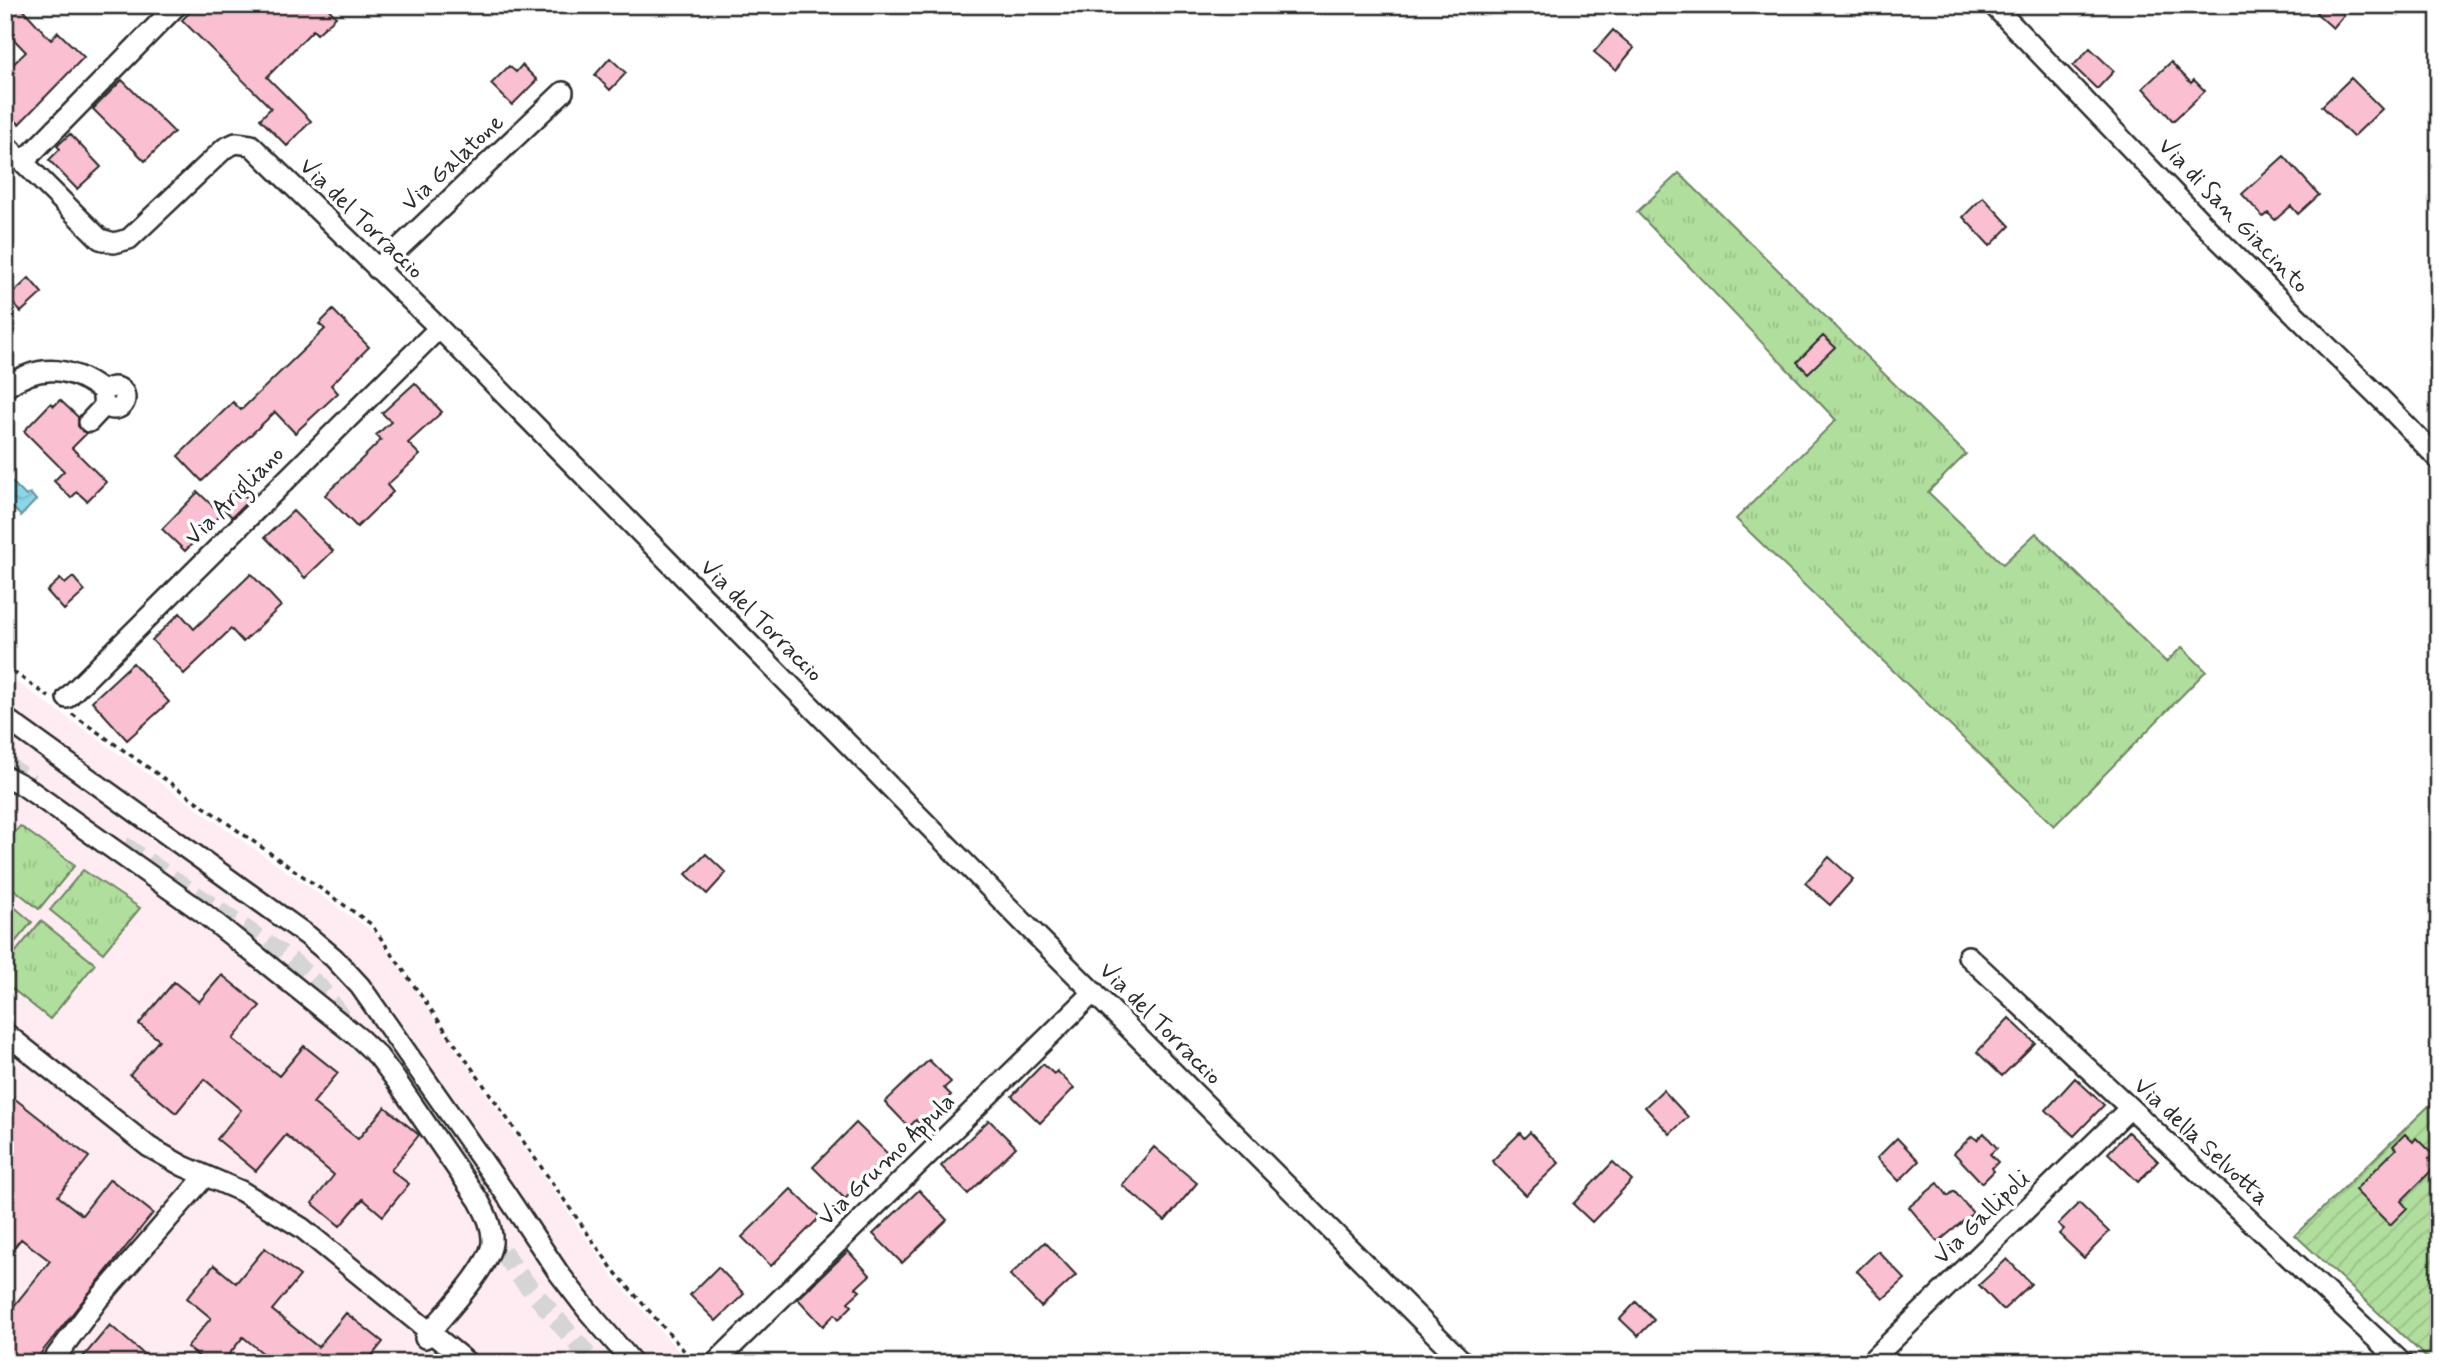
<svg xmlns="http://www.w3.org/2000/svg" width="2444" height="1368" font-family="Mynerve,sans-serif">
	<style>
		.built { fill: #feecf2 }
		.grass { fill: url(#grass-tufts); stroke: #6e8464; stroke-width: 2 }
		.garden { fill: url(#garden-furrows); stroke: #6e8464; stroke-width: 2 }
		.water { fill: url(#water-waves); stroke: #64929d; stroke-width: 2 }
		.building { fill: #fac0d2; stroke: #2b2b2b; stroke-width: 2 }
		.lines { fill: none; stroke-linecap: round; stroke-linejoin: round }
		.minor-tunnel { stroke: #d5d5d5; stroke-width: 19; stroke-dasharray: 19 10; stroke-linecap: butt }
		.minor-casing { stroke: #2b2b2b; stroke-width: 24 }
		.path { stroke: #2b2b2b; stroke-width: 3.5; stroke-dasharray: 5 5; stroke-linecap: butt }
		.minor { stroke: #fff; stroke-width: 19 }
		.labels { text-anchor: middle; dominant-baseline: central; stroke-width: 7; stroke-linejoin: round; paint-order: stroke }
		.street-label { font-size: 24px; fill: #2b2b2b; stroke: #fff }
	</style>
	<defs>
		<pattern id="grass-tufts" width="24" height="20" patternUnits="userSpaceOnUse" patternTransform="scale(1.75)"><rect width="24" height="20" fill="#b0de9d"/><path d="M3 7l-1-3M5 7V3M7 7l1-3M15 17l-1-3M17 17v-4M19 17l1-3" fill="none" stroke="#98bf87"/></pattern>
		<pattern id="garden-furrows" width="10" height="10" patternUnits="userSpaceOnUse" patternTransform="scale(1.75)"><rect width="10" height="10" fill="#b0de9d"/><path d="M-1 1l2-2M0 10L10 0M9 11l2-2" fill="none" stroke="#98bf87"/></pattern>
		<pattern id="water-waves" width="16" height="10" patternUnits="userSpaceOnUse" patternTransform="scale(1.75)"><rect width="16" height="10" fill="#8ad7e9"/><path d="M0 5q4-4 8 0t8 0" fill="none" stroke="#77b9c8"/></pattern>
	</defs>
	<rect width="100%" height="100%" fill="#fff"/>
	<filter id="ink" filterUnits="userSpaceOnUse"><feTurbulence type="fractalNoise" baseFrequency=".0143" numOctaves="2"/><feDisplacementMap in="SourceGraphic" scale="14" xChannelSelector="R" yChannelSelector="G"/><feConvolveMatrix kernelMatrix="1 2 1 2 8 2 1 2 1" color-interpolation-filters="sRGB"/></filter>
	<g filter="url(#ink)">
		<path class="built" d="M5 674 376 934 611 1274 689 1363H5Z"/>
		<path class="grass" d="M1679 173 1966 454 1928 492 2003 564 2036 533 2166 662 2182 647 2206 671 2054 826 1736 519 1836 420 1637 212Z
			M20 826 75 865 39 909 5 882V844Z
			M83 870 140 908 103 953 50 910Z
			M5 899 32 922 5 954Z
			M41 921 95 964 50 1019 5 983V965Z"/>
		<path class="garden" d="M2439 1096V1363H2432L2295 1235Z"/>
		<path class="water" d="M9 479 26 496 30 493 36 500 21 516 5 500V483Z"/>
		<path class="building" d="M15 5H19L51 40 58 32 84 57 19 124 5 110V72L26 52 5 30V15Z
			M197 5H325L336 17 317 34 313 30 267 77 311 121 287 146 260 119 271 108 182 20Z
			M2323 5H2333L2344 15 2333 28 2316 13Z
			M1613 30 1634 48 1616 70 1594 52Z
			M2090 48 2114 71 2097 89 2073 66Z
			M610 58 626 73 610 90 595 75Z
			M2171 62 2191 83 2194 80 2205 91 2173 121 2143 88Z
			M522 65 537 80 512 105 491 84 509 66 516 72Z
			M2351 78 2382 109 2353 137 2322 106Z
			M122 80 174 132 145 161 93 109Z
			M70 134 101 167 77 189 49 160 60 149 57 146Z
			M2284 156 2319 195 2298 214 2291 206 2275 220 2268 213 2263 217 2242 194Z
			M1983 197 2010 226 1990 246 1963 217Z
			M29 278 42 293 21 312 8 298Z
			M333 310 369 347 331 385 338 393 295 433 275 412 202 481 178 456 233 402 241 410 325 329 319 324Z
			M1823 336 1835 347 1808 373 1797 362Z
			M415 383 442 412 408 443 420 455 387 485 393 492 357 527 325 495 381 440 376 435 391 422 382 413Z
			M60 400 78 417V426L86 434 72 448 106 482 87 501 77 492 71 498 54 481 64 471 24 431 51 403 54 406Z
			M237 488 249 500 232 517 220 505Z
			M198 492 221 514 185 551 162 529Z
			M293 511 333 551 305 578 265 537Z
			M251 574 281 606 243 642 231 629 184 674 152 640 180 613 194 629Z
			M73 577 85 591 64 610 47 591 60 579 65 584Z
			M133 663 169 702 127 740 92 701Z
			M706 854 726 873 707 894 686 874Z
			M1829 857 1853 879 1830 905 1805 883Z
			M222 975 260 1006 233 1039 279 1076 304 1046 338 1073 313 1103 358 1139 385 1107 419 1135 391 1170 409 1184 383 1216 363 1199 340 1226 312 1203 334 1175 286 1135 256 1171 217 1139 241 1110 204 1079 176 1113 130 1075 159 1040 139 1024 174 982 199 1002Z
			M2009 1018 2035 1043 2002 1076 1977 1052Z
			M929 1060 951 1082 944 1088 951 1095 921 1125 916 1120 909 1127 885 1102Z
			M1043 1064 1054 1074 1057 1071 1074 1088 1040 1123 1012 1096Z
			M2075 1078 2104 1105 2074 1136 2046 1110Z
			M1663 1090 1688 1117 1670 1134 1645 1107Z
			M5 1091 89 1157 58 1196 82 1215 110 1179 153 1213 33 1363H5V1317L50 1261 21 1239 5 1259Z
			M989 1120 1016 1147 968 1194 941 1166Z
			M856 1123 888 1154 845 1199 813 1167Z
			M1530 1132 1559 1163 1526 1195 1492 1161 1520 1133 1524 1138Z
			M2128 1132 2158 1161 2138 1182 2108 1153Z
			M1984 1133 1997 1148 1990 1154 1998 1162 1992 1168 1994 1171 1982 1183 1954 1153 1972 1136 1977 1140Z
			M2405 1134 2413 1142 2416 1138 2433 1155 2429 1159 2436 1166 2401 1201 2407 1208 2390 1225 2355 1190 2396 1149 2393 1146Z
			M1897 1138 1919 1161 1899 1181 1877 1158Z
			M1154 1147 1197 1183 1165 1221 1122 1185Z
			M1613 1162 1632 1180 1592 1222 1573 1204Z
			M1938 1183 1948 1196 1954 1191 1973 1213 1938 1242 1909 1207Z
			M791 1189 820 1217 771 1266 742 1237Z
			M919 1190 947 1220 902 1263 873 1234Z
			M2079 1203 2109 1232 2084 1258 2059 1234 2064 1229 2058 1224Z
			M1045 1242 1076 1275 1041 1307 1010 1275Z
			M265 1248 300 1276 272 1310 318 1347 346 1313 383 1342 366 1363H275L243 1337 222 1363H207L187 1347 211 1318 187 1298 214 1265 236 1283Z
			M848 1251 870 1275 856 1288 860 1291 848 1302 852 1306 839 1319 835 1314 823 1326 798 1299Z
			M1878 1251 1905 1279 1883 1299 1857 1271Z
			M2007 1259 2031 1284 2003 1310 1979 1285Z
			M718 1267 744 1294 716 1321 690 1295Z
			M1636 1302 1654 1320 1638 1336 1620 1319Z
			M110 1325 154 1363H78Z"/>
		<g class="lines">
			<path class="minor-tunnel" d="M5 764 31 782
				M123 845 293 962 319 987 349 1026
				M486 1227 517 1273 594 1363"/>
			<g class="minor-casing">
				<path id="minor" d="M1993 5 2211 232 2383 401 2439 460
					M5 144 100 239 114 243 129 239 225 148 236 143 251 145 439 328 1023 922 1464 1363
					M23 162 177 5
					M377 269 563 92
					M103 398a11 11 0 1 1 22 0a11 11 0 1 1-22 0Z
					M5 388C39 362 72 367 104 392
					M89 422 105 405
					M67 698 439 328
					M5 718 308 936 334 958 360 986 503 1190 558 1272 588 1311 633 1363
					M5 776 24 786 202 912 359 1038 378 1056 396 1080 479 1201C486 1214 493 1227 492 1243 489 1269 442 1316 425 1338
					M1968 956 2402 1363
					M5 1033 149 1147 183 1166 241 1191 302 1228 468 1363
					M51 1363 97 1301 201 1181
					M715 1363 1094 992
					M1869 1363 2129 1109"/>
			</g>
			<path class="path" d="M5 666 49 697
				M72 714 371 924 614 1271 695 1363"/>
			<use href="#minor" class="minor"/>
		</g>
	</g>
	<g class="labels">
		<g class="street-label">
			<text transform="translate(453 163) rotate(-43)">Via Galatone</text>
			<text transform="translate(2233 216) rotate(46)">Via di San Giacinto</text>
			<text transform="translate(361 219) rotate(44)">Via del Torraccio</text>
			<text transform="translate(235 496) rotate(-45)">Via Arigliano</text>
			<text transform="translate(761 621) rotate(45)">Via del Torraccio</text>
			<text transform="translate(1160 1024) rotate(45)">Via del Torraccio</text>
			<text transform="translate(2201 1142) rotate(43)">Via della Selvotta</text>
			<text transform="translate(887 1160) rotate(-44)">Via Grumo Appula</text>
			<text transform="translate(1982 1218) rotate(-44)">Via Gallipoli</text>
		</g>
	</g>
	<rect width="2444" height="1368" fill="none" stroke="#fff" stroke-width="28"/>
	<rect x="14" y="14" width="2416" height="1340" fill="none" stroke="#2b2b2b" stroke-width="2.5" filter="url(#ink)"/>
</svg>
